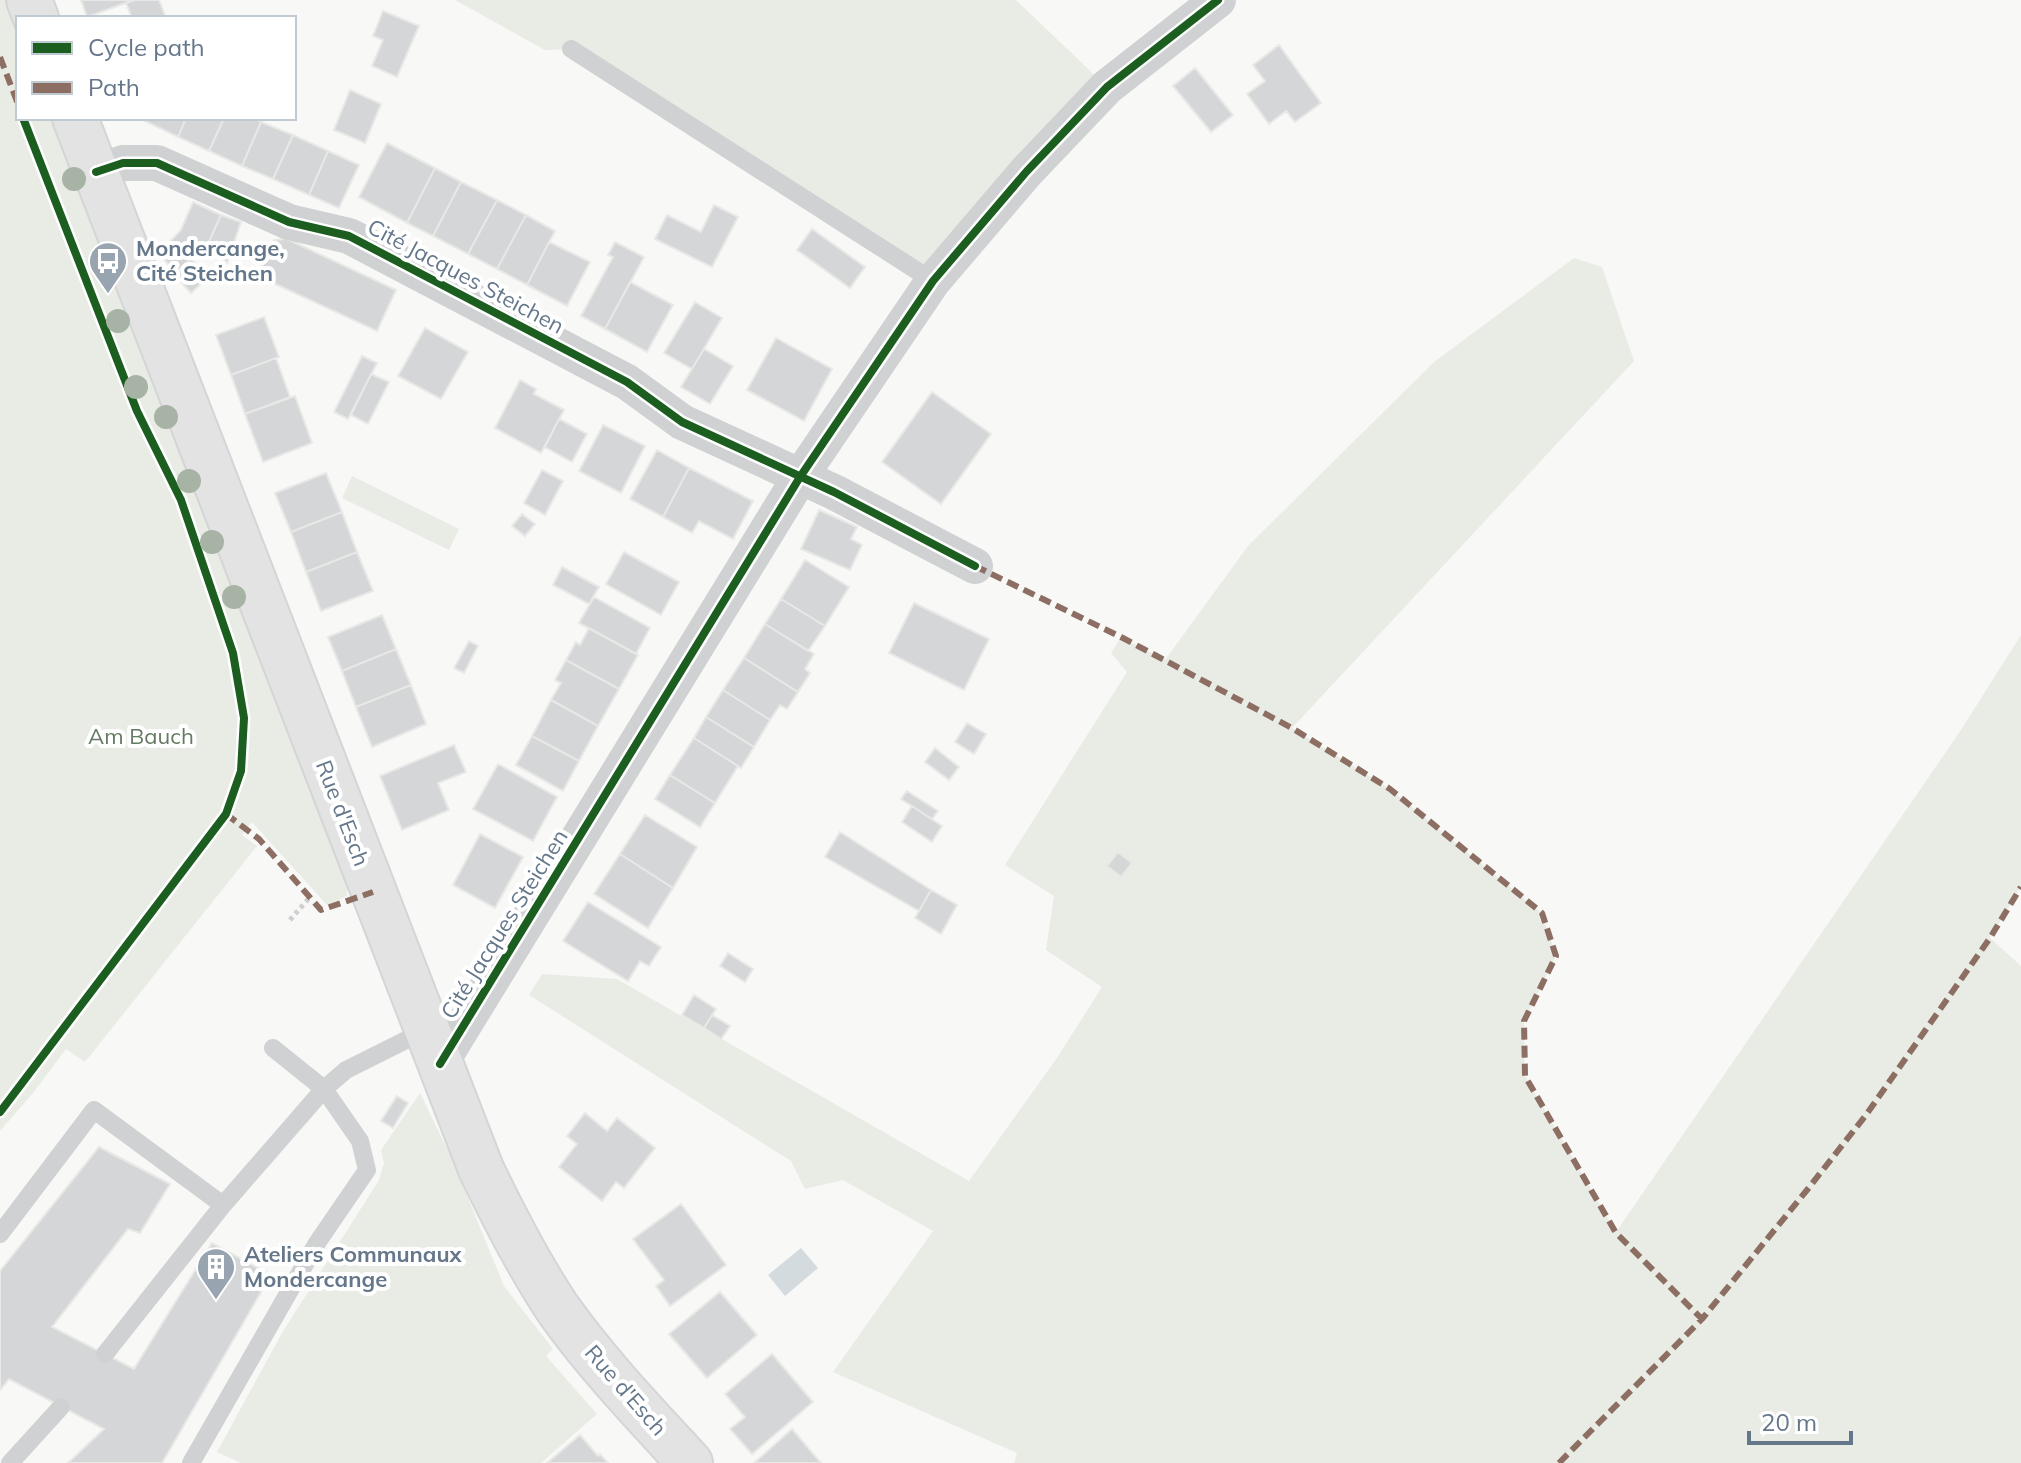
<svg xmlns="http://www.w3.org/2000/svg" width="2021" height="1463" font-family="Mulish,sans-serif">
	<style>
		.green { fill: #e8ece5 }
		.water { fill: #d4dbdf }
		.building { fill: #d5d6d7; stroke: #e8e8e7; stroke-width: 2 }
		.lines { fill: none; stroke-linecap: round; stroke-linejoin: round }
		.secondary-casing { stroke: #d3d5d7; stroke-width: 48 }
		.path { stroke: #cecfd0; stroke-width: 5; stroke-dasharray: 4 4; stroke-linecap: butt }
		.lane { stroke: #d0d1d2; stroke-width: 18 }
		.street { stroke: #d0d1d2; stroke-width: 36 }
		.secondary { stroke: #e3e3e3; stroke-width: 44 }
		.quiet { stroke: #8d6e63; stroke-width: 6; stroke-dasharray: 12 6; stroke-linecap: butt }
		.cycleway-casing { stroke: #fff; stroke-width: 13 }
		.cycleway { stroke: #1b5e20; stroke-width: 8 }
		.tree { fill: #a7b3a4 }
		.labels { text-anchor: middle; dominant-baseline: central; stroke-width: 8; stroke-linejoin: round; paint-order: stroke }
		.poi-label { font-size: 22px; font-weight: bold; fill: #65778a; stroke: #fff; text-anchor: start }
		.street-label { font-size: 22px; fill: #65778a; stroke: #fff }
		.park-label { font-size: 22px; fill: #647b61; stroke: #fff }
	</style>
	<rect width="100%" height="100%" fill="#f8f8f7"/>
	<path class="green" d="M0 0H10L18 20V118H57L348 879 347 896 327 905 252 822 242 835 257 846 85 1062 66 1049 33 1093 0 1131Z
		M455 0H1016L1107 87 933 281 572 49 545 50Z
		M1574 258 1602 267 1634 361 1292 728 1390 789 1542 913 1556 956 1524 1021 1525 1076 1616 1232 1959 733 2021 635V887L1990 938 2021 966V1463H1014L1017 1453 833 1372 933 1231 843 1180 805 1189 791 1161 529 995 542 974 617 979 969 1181 1057 1058 1102 987 1046 950 1054 896 1005 865 1127 672 1111 653 1121 637 1165 660 1248 546 1434 362Z
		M352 476 459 529 449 550 342 498Z
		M420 1093 452 1159 504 1286 553 1349 546 1356 597 1414 541 1463H241L217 1452 282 1333 379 1180 384 1163 381 1150Z"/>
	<path class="water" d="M801 1248 818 1268 785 1296 768 1275Z"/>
	<path class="building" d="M81 0H134L87 17Z
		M134 0H159L166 18H132L126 3Z
		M383 11 419 26 397 77 372 66 383 40 373 36Z
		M1279 45 1321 103 1295 122 1286 111 1269 124 1247 94 1265 81 1253 65Z
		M1195 68 1233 115 1211 132 1173 86Z
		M350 90 381 104 365 143 334 130Z
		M139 118H186L178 137Z
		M186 118H224L209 151 178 137Z
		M224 118H253L261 122 242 166 209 151Z
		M261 122 293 135 273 179 242 166Z
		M293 135 328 151 309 195 273 179Z
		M387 143 435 168 407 223 359 197Z
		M328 151 359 165 339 208 309 195Z
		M435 168 461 182 433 236 407 223Z
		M461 182 497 200 468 254 433 236Z
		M497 200 526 215 497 269 468 254Z
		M193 202 221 215 208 244 174 274 160 252 181 230Z
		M714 205 738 217 712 267 655 239 667 215 701 232Z
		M221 215 241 222 227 263 208 244Z
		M526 215 555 231 527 285 497 269Z
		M812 229 865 267 850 288 797 250Z
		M287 239 396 290 377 331 258 276 274 240Z
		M549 242 590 262 567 306 527 285Z
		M615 242 644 257 605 329 581 316 613 257 608 255Z
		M191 259 208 277 191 293 174 274Z
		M630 282 673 305 647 352 605 329Z
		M695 302 722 318 692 369 664 353Z
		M264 317 279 357 231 375 216 335Z
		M425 328 468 352 441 399 398 376Z
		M776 338 832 369 804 421 747 390Z
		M704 349 733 366 710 404 681 387Z
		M362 356 377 363 348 419 334 412Z
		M276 358 290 397 245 414 231 375Z
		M371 374 389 382 368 424 351 415Z
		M520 380 536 389 534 394 564 410 541 453 495 428Z
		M932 392 991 434 941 504 882 462Z
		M295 396 312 443 263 462 245 414Z
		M559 419 587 434 572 462 545 447Z
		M603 425 645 446 621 493 579 471Z
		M657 450 689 468 663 517 630 499Z
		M689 468 753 501 733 539 699 521 692 533 663 517Z
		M542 470 563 481 545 515 524 503Z
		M326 473 342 512 291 532 275 493Z
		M819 510 857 527 851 539 862 545 850 570 801 549Z
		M342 512 357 552 306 572 291 532Z
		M522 514 535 524 525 536 512 526Z
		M357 552 373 591 321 611 306 572Z
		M624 552 679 582 661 615 606 584Z
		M805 560 849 587 825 626 781 599Z
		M562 567 599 587 589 604 553 585Z
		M594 597 650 628 636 654 579 623Z
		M781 599 825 626 808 651 765 624Z
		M914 603 989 639 964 690 889 653Z
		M382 615 396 649 342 671 328 637Z
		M765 624 814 654 805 669 810 673 798 692 744 658Z
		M589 628 638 655 619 689 566 660 576 642 580 645Z
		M469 641 478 646 464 673 454 668Z
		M396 649 411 685 356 707 342 671Z
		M744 658 798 692 787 709 780 705 770 720 723 690Z
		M566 660 619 689 598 726 551 700 561 683 555 680Z
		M411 685 426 724 372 747 356 707Z
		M723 690 770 720 754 747 706 717Z
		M551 700 598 726 579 761 532 736Z
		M706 717 754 747 741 768 694 738Z
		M967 723 986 734 974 754 955 742Z
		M532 736 579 761 563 791 516 765Z
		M694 738 738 766 715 803 670 775Z
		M454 745 466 772 438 783 449 810 402 830 380 776Z
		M935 748 959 767 949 780 925 762Z
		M498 764 557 797 533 841 473 809Z
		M670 775 715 803 700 827 655 799Z
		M907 791 938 811 932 819 901 799Z
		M912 806 942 826 932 842 902 822Z
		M645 815 697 847 673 888 620 854Z
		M840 832 931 890 919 911 825 857Z
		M480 834 523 857 495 908 453 885Z
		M1118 852 1132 863 1121 877 1107 866Z
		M620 854 673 888 648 928 594 894Z
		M931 890 957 905 941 934 915 918Z
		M588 902 661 947 649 966 640 961 628 981 563 941Z
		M728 953 753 969 745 982 720 966Z
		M694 995 716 1009 704 1028 682 1015Z
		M712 1015 730 1026 721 1039 704 1028Z
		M397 1096 408 1103 393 1128 381 1121Z
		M585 1113 607 1131 617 1118 655 1148 624 1188 616 1182 602 1201 559 1167 577 1144 567 1136Z
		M99 1147 170 1184 140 1233 128 1229 52 1327 134 1369 212 1243 271 1275 162 1463H68L104 1429 9 1379 0 1390V1271Z
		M681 1204 726 1265 670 1306 656 1286 664 1280 633 1239Z
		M720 1292 757 1335 707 1378 669 1334Z
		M772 1354 813 1402 752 1454 730 1429 745 1417 725 1394Z
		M792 1429 821 1463H754Z
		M580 1435 598 1456 600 1454 608 1463H547Z"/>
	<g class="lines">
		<g class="secondary-casing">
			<path id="secondary" d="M29 0 36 18
				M75 118 481 1169C504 1217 528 1264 558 1309 597 1364 644 1413 690 1463"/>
		</g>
		<path class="path" d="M290 920 310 897"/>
		<path class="lane" d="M571 49 933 281
			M0 1234 94 1110 223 1205
			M105 1354 223 1205 324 1089 346 1070 426 1030
			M10 1463 61 1407
			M191 1463 317 1243 367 1170 360 1141 324 1089 273 1048"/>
		<path class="street" d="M96 172 123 163H157L289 222 349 236 627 382 682 422 834 492 975 566
			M440 1064 800 477 933 281 1027 171 1107 87 1218 0"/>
		<use href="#secondary" class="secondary"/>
		<path class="quiet" d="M0 57 18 104
			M975 566 1121 637 1292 728 1390 789 1542 913 1556 956 1524 1021 1525 1076 1616 1233 1702 1319
			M226 814 259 839 321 910 373 892
			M1559 1463 1702 1319 1807 1190 1866 1115 1990 938 2021 887"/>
		<g class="cycleway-casing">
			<path id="cycleway" d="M96 172 123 163H157L289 222 349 236 627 382 682 422 834 492 975 566
				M440 1064 800 477 933 281 1027 171 1107 87 1218 0
				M0 1112 226 814 241 771 244 718 233 653 181 500 137 411 23 118"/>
		</g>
		<use href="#cycleway" class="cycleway"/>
	</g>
	<g class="tree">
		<circle cx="74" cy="179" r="12"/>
		<circle cx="118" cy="321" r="12"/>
		<circle cx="136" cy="387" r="12"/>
		<circle cx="166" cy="417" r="12"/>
		<circle cx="189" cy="481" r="12"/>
		<circle cx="212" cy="542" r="12"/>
		<circle cx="234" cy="597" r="12"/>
	</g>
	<defs>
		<g id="bus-pin" transform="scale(2)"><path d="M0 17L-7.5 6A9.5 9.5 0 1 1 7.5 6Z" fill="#98a4b0" stroke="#fff"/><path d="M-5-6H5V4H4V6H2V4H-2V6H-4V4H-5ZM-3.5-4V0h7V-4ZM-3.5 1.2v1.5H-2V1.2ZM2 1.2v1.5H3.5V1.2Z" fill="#fff"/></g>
		<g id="building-pin" transform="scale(2)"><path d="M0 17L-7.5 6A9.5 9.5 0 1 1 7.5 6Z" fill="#98a4b0" stroke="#fff"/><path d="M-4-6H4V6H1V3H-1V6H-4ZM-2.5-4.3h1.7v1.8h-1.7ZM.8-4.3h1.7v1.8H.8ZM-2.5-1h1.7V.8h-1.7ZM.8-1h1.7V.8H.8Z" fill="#fff"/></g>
	</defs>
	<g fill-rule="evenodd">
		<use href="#bus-pin" x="108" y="261"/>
		<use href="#building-pin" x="216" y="1267"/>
	</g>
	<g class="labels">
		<g class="poi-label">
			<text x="136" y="248">Mondercange,<tspan x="136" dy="25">Cité Steichen</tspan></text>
			<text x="244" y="1254">Ateliers Communaux<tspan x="244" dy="25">Mondercange</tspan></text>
		</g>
		<g class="street-label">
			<text transform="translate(466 276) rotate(28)">Cité Jacques Steichen</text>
			<text transform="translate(343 813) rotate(69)">Rue d'Esch</text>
			<text transform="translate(504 924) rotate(-58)">Cité Jacques Steichen</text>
			<text transform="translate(626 1390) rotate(49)">Rue d'Esch</text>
		</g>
		<g class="park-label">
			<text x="141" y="736">Am Bauch</text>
		</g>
	</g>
	<rect x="16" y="16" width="280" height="104" fill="#ffffff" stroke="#c1c9d0" stroke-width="2"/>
	<rect x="32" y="42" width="40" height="12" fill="#1b5e20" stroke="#c1c9d0" stroke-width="2"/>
	<text x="88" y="56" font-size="24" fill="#65778a">Cycle path</text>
	<rect x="32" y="82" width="40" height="12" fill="#8d6e63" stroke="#c1c9d0" stroke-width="2"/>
	<text x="88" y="96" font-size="24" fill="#65778a">Path</text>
	<path d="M1749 1431v12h102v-12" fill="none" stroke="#65778a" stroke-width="4"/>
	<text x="1761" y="1431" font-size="24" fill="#65778a" stroke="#ffffff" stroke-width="6" paint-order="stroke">20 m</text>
</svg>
